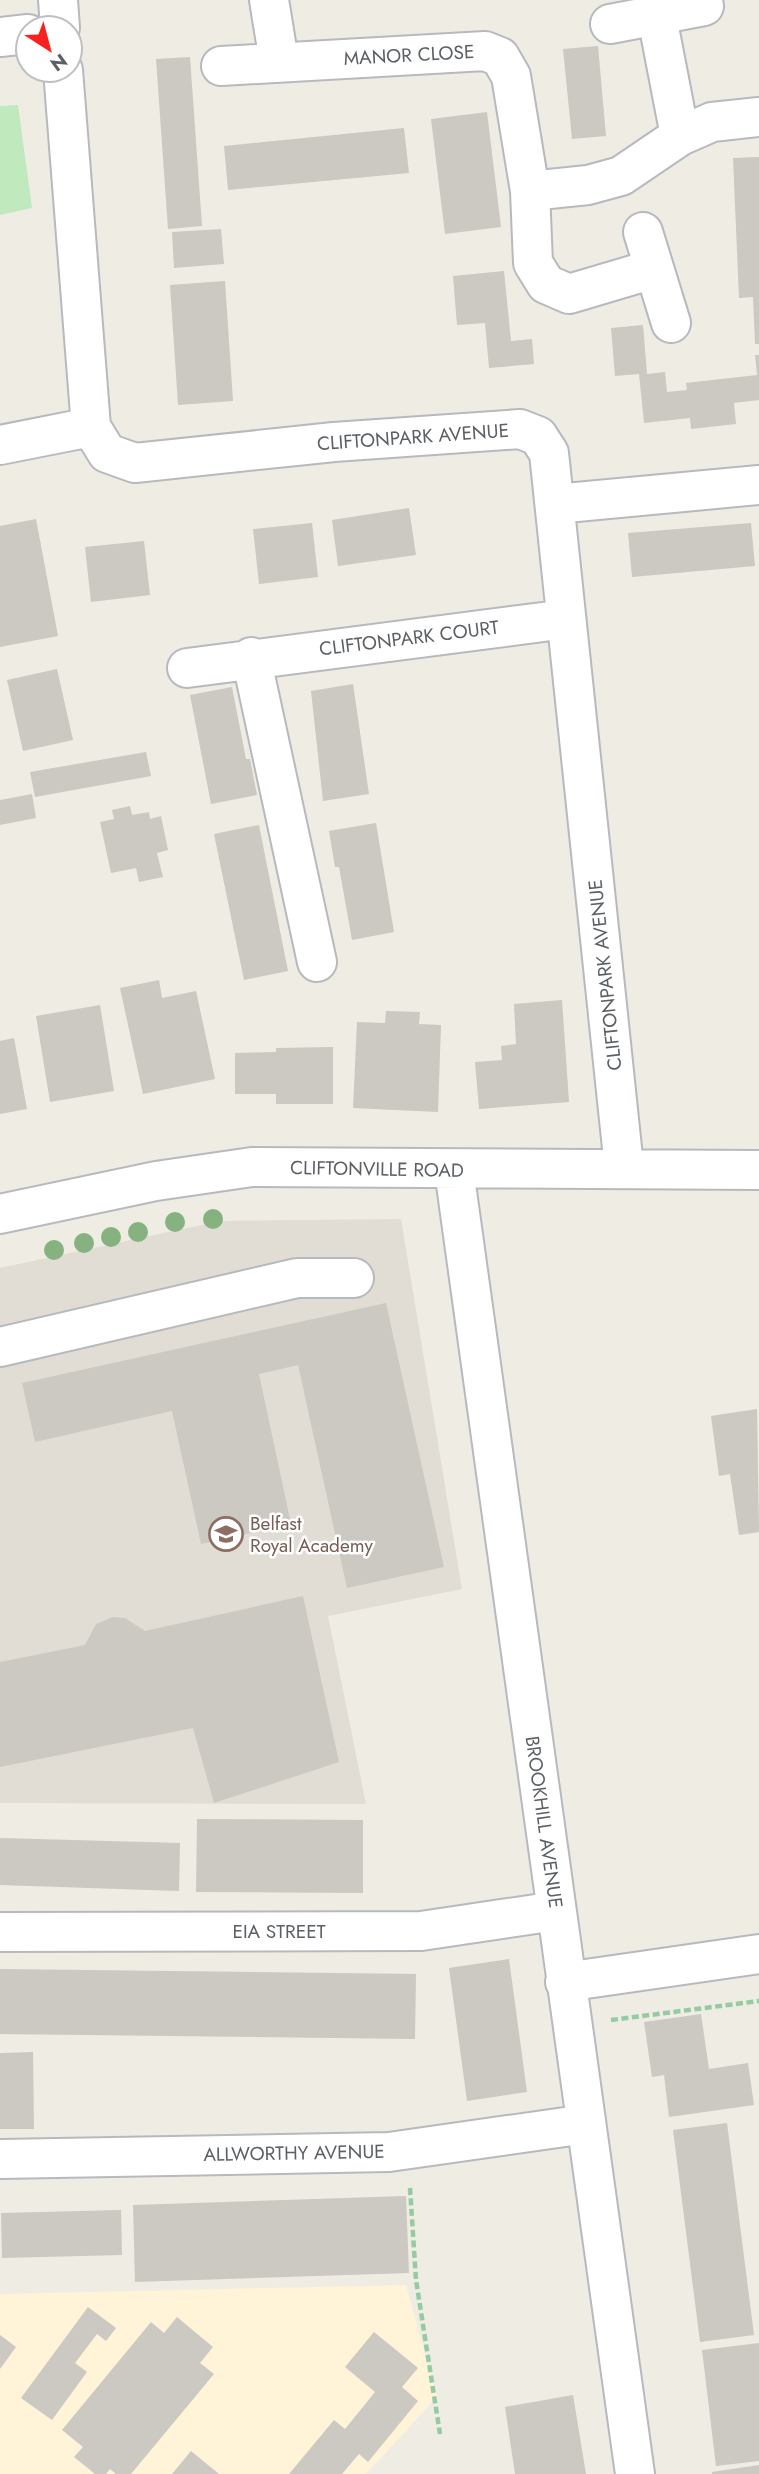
<svg xmlns="http://www.w3.org/2000/svg" width="759" height="2474" font-family="Jost,sans-serif">
	<style>
		.commercial { fill: #fff3d8 }
		.education { fill: #e2ddd4 }
		.green { fill: #c0e9bd }
		.building { fill: #ccc8c2 }
		.lines { fill: none; stroke-linecap: round; stroke-linejoin: round }
		.minor-casing { stroke: #b6babe; stroke-width: 42 }
		.path { stroke: #95cba0; stroke-width: 4.5; stroke-dasharray: 7 3.5; stroke-linecap: butt }
		.minor { stroke: #fff; stroke-width: 38 }
		.tree { fill: #85b27e }
		.labels { text-anchor: middle; dominant-baseline: central; stroke-width: 5; stroke-linejoin: round; paint-order: stroke }
		.street-label { font-size: 19px; fill: #5b6065; stroke: #fff }
		.education-label { font-size: 19px; fill: #785e54; stroke: #fff; text-anchor: start }
	</style>
	<rect width="100%" height="100%" fill="#efece3"/>
	<path class="commercial" d="M406 2285 437 2397 366 2474H0V2294Z"/>
	<path class="education" d="M401 1219 462 1589 328 1616 366 1804 0 1803V1268L220 1221Z"/>
	<path class="green" d="M18 105 32 208 0 215V106Z"/>
	<path class="building" d="M598 46 606 136 572 139 563 49Z
		M190 57 202 226 168 229 156 59Z
		M487 112 501 227 445 234 431 119Z
		M404 128 409 173 228 190 224 146Z
		M759 157V344H755L753 297 739 298 733 158Z
		M221 229 224 264 174 268 172 232Z
		M504 271 511 341 532 339 534 364 489 368 485 323 457 325 453 276Z
		M225 281 233 401 178 405 170 285Z
		M643 325 647 374 665 372 667 392 687 390 686 383 757 375 755 355H759V400L734 403 736 424 691 429 690 418 644 423 639 374 615 376 611 328Z
		M409 508 416 555 338 566 332 520Z
		M36 519 58 636 0 647V526Z
		M312 523 318 577 259 584 253 529Z
		M751 523 755 566 632 577 628 533Z
		M144 541 150 595 91 602 85 547Z
		M57 669 73 740 23 751 7 680Z
		M353 684 369 794 323 801 311 691Z
		M232 687 246 759H250L257 795 211 804 190 695Z
		M146 752 151 776 35 797 30 772Z
		M32 794 36 818 0 825V800Z
		M130 806 132 815 149 812 150 819 161 816 168 850 157 853 163 877 139 882 136 868 111 873 100 822 114 819 112 810Z
		M376 823 394 932 352 940 339 867H335L329 831Z
		M259 825 288 971 244 980 214 834Z
		M159 980 162 998 196 991 215 1079 143 1094 120 988Z
		M562 1000 569 1102 479 1109 475 1062 502 1060 501 1046 516 1044 514 1004Z
		M100 1005 114 1091 50 1102 36 1016Z
		M386 1011 420 1012 419 1024 441 1025 438 1112 353 1108 357 1022 385 1023Z
		M14 1038 27 1109 0 1114V1041Z
		M333 1047V1104H276V1094H235V1053L276 1052V1048Z
		M386 1303 444 1567 347 1588 298 1365 259 1374 291 1524 201 1544 172 1411 35 1442 22 1383Z
		M757 1409 759 1532 739 1535 730 1474 719 1476 711 1416Z
		M303 1596 339 1762 214 1803 193 1728 0 1767V1662L85 1645 96 1624 113 1617 125 1618 145 1631Z
		M197 1819 363 1820V1893L196 1892Z
		M0 1838 180 1843 179 1891 0 1885Z
		M509 1959 527 2092 467 2101 449 1968Z
		M0 1969 416 1974 415 2039 0 2034Z
		M701 2014 709 2069 748 2063 754 2105 669 2117 664 2075 652 2077 644 2022Z
		M33 2052 34 2129H0V2053Z
		M727 2123 754 2335 700 2342 673 2130Z
		M406 2196 409 2273 135 2282 133 2205Z
		M121 2210 122 2255 2 2258 1 2213Z
		M88 2307 116 2328 106 2341 97 2334 75 2363 87 2372 52 2420 21 2398Z
		M177 2317 213 2347 200 2363 214 2374 131 2474H116L110 2469 106 2474H95L74 2457 83 2447 62 2430 151 2322 164 2333Z
		M374 2332 418 2368 402 2387 418 2401 368 2462 359 2454 342 2474H289L334 2420 345 2429 375 2392 345 2367Z
		M0 2335 16 2347 0 2369Z
		M759 2343V2461L716 2466 702 2350Z
		M573 2395 586 2474H515L505 2407Z
		M191 2451 219 2474H172Z
		M759 2465V2474H712V2472Z"/>
	<g class="lines">
		<g class="minor-casing">
			<path id="minor" d="M58 0 60 28
				M269 0 279 61
				M657 17 680 136
				M610 24 704 6
				M0 37 28 34
				M221 66 485 51 500 57 511 76 530 191 533 263 546 284 569 294 653 269
				M63 70 91 427 107 453 135 463 334 442 520 429 538 436 549 453 624 1167
				M530 191 588 185 621 176 680 136 712 122 759 117
				M643 232 671 323
				M0 445 91 427
				M555 504 759 485
				M251 657 317 962
				M187 668 566 619
				M454 1170 635 2474
				M0 1214 156 1181 252 1167 759 1170
				M0 1347 297 1278H354
				M0 1932 421 1931 556 1911
				M565 1982 759 1954
				M0 2159 389 2152 586 2124"/>
		</g>
		<path class="path" d="M611 2020 759 2001
			M410 2188 416 2280 440 2434"/>
		<use href="#minor" class="minor"/>
	</g>
	<g class="tree">
		<circle cx="213" cy="1219" r="10"/>
		<circle cx="175" cy="1222" r="10"/>
		<circle cx="138" cy="1232" r="10"/>
		<circle cx="111" cy="1237" r="10"/>
		<circle cx="84" cy="1243" r="10"/>
		<circle cx="54" cy="1250" r="10"/>
	</g>
	<defs>
		<g id="school-ring" transform="scale(1.75)"><circle r="9.5" fill="#fff" stroke="#8d6e63" stroke-width="1.5"/><path d="M0-5L7-2L0 1L-7-2ZM-4 1L0 2.5L4 1V4Q0 6-4 4Z" fill="#8d6e63"/></g>
	</defs>
	<g fill-rule="evenodd">
		<use href="#school-ring" x="226" y="1534"/>
	</g>
	<g class="labels">
		<g class="street-label">
			<text transform="translate(409 55) rotate(-3)">MANOR CLOSE</text>
			<text transform="translate(413 437) rotate(-4)">CLIFTONPARK AVENUE</text>
			<text transform="translate(409 638) rotate(-7)">CLIFTONPARK COURT</text>
			<text transform="translate(605 975) rotate(-96)">CLIFTONPARK AVENUE</text>
			<text transform="translate(377 1169) rotate(1)">CLIFTONVILLE ROAD</text>
			<text transform="translate(544 1822) rotate(82)">BROOKHILL AVENUE</text>
			<text x="279" y="1931">EIA STREET</text>
			<text transform="translate(294 2153) rotate(-1)">ALLWORTHY AVENUE</text>
		</g>
		<g class="education-label">
			<text x="250" y="1523">Belfast<tspan x="250" dy="22">Royal Academy</tspan></text>
		</g>
	</g>
	<g transform="translate(49 49) rotate(144)"><circle r="33" fill="#ffffff" stroke="#bdbfc1" stroke-width="2"/>
	<path d="M0-5L12 26L0 18L-12 26Z" fill="#f9211f"/>
	<text y="-10" font-size="19" font-weight="bold" text-anchor="middle" fill="#5b6065">N</text>
	</g>
</svg>
